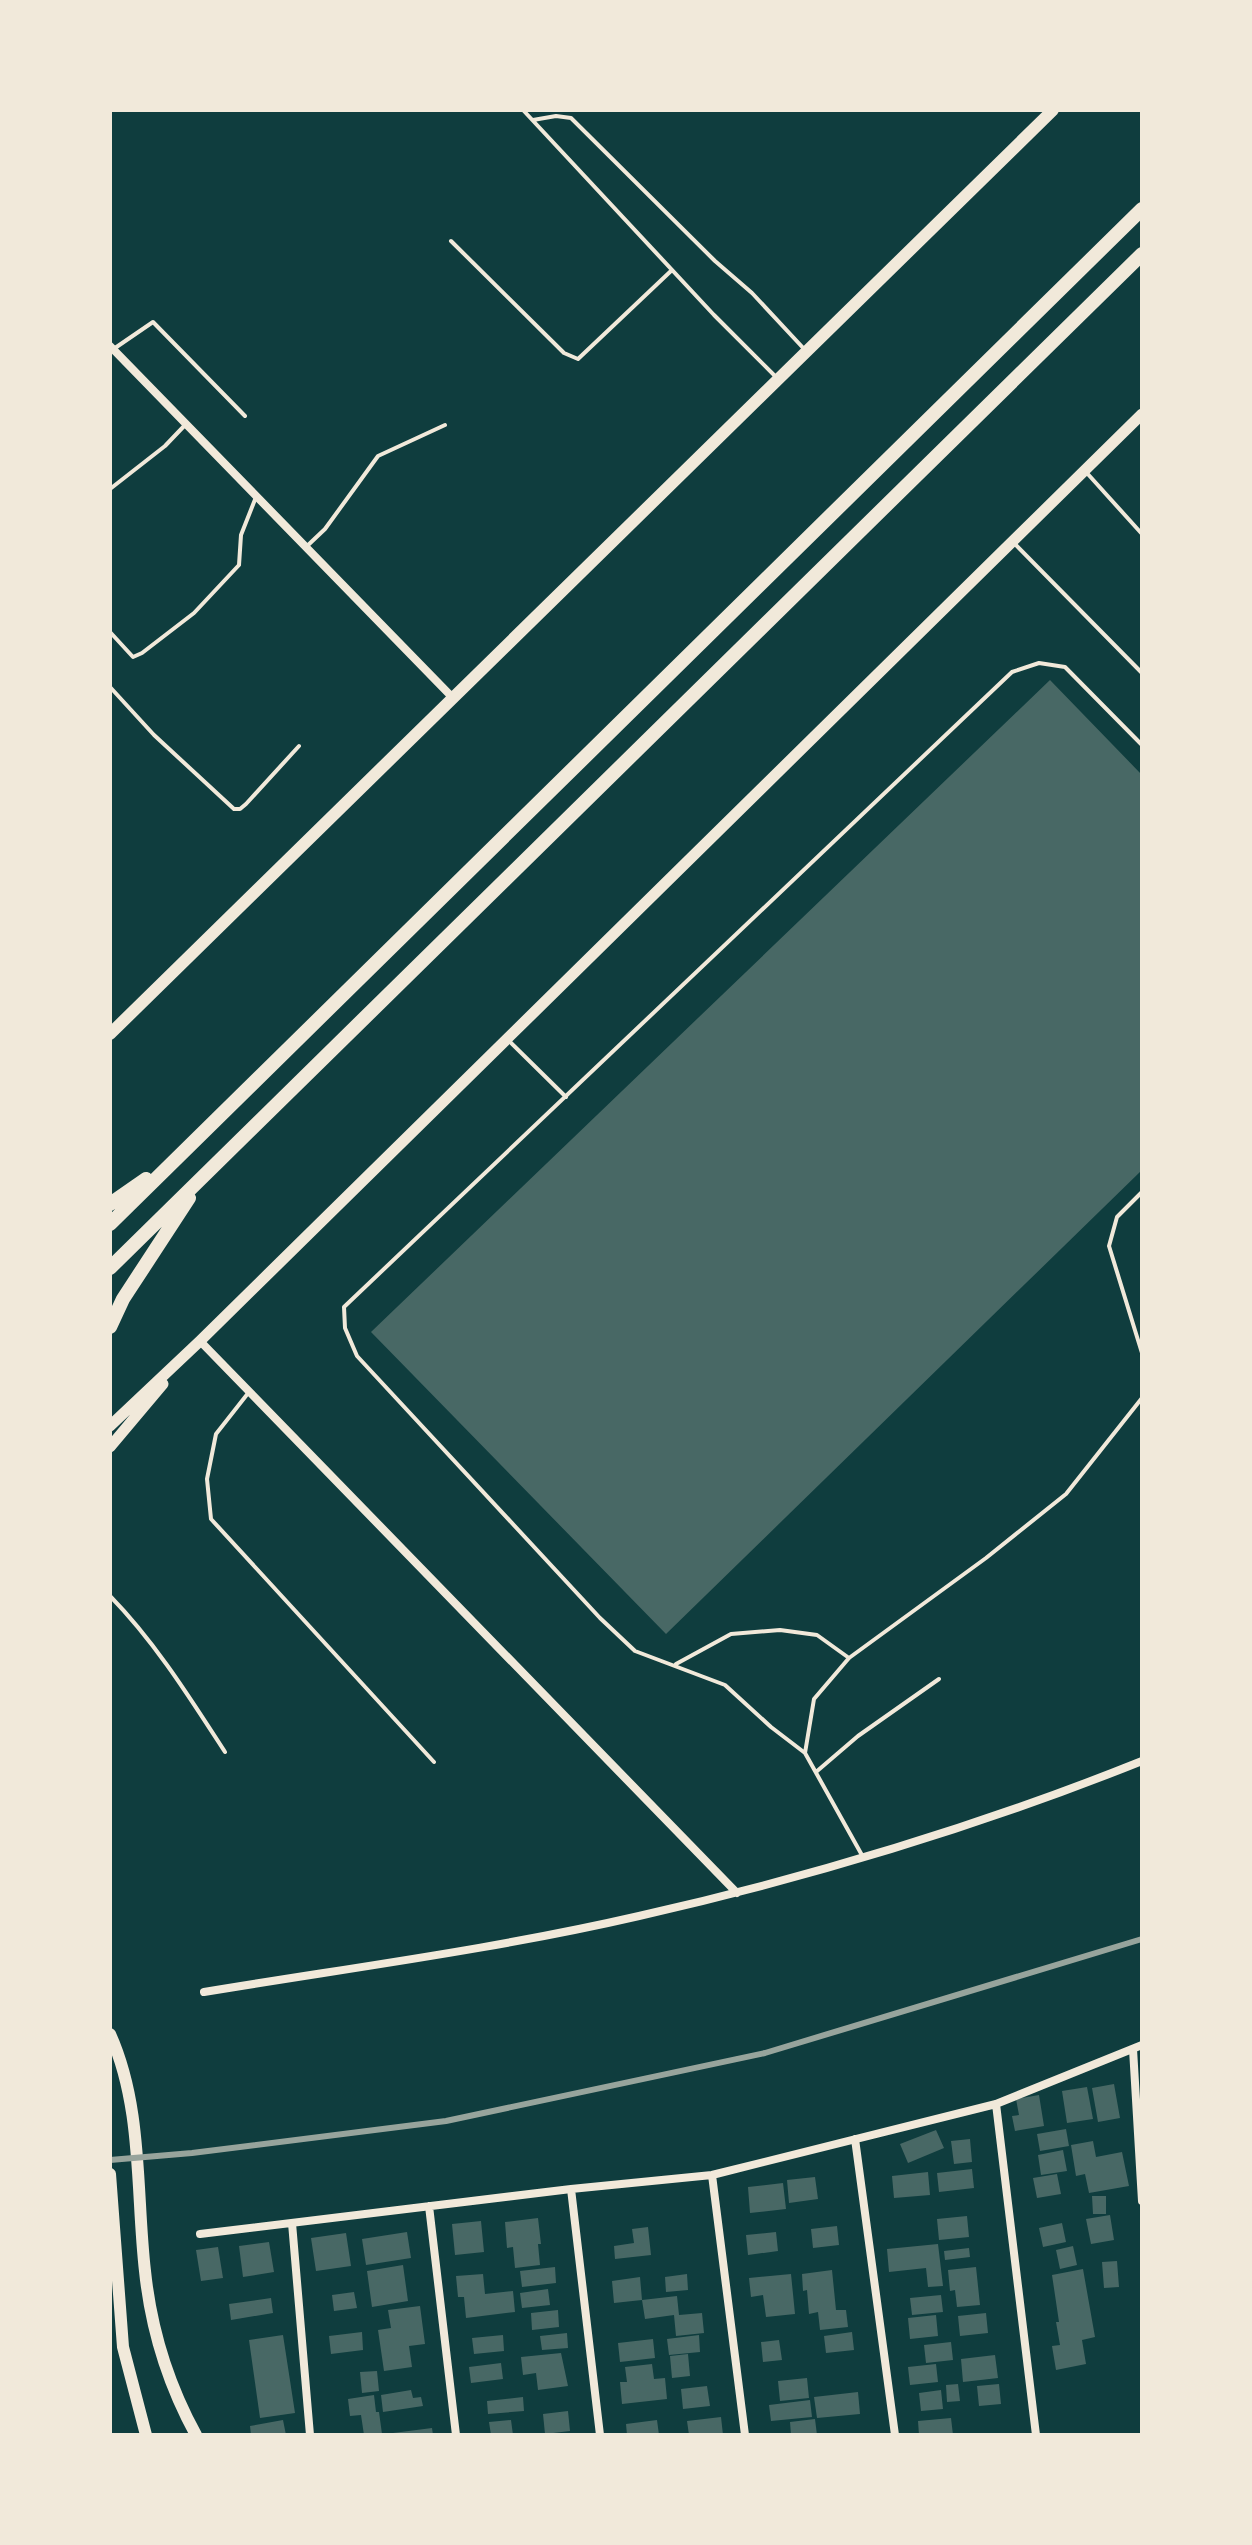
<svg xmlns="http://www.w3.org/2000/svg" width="1252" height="2545" font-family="'Golos Text',sans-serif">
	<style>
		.building { fill: #486865 }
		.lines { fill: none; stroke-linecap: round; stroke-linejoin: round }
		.service { stroke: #f1e9da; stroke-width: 4 }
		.minor { stroke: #f1e9da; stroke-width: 8 }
		.tertiary { stroke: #f1e9da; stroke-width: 11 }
		.secondary { stroke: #f1e9da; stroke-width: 12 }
		.trunk { stroke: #f1e9da; stroke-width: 14 }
		.rail { stroke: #97a49c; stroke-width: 6 }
	</style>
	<rect width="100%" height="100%" fill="#0f3d3e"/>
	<path class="building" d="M1050 680 1142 775V1170L666 1634 371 1332Z
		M1114 2084 1120 2118 1098 2122 1092 2088Z
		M1087 2087 1093 2119 1067 2123 1062 2091Z
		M1039 2095 1044 2126 1015 2131 1012 2116 1019 2115 1016 2099Z
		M1066 2129 1069 2146 1040 2151 1037 2134Z
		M936 2130 944 2148 908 2163 900 2144Z
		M970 2139 972 2162 954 2164 951 2141Z
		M1093 2141 1096 2157 1122 2152 1129 2186 1089 2193 1085 2174 1076 2176 1071 2145Z
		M1063 2150 1067 2171 1041 2175 1038 2155Z
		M972 2169 974 2188 939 2192 937 2173Z
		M928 2172 930 2195 894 2198 892 2176Z
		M1057 2174 1061 2194 1037 2198 1033 2178Z
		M815 2177 818 2199 789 2203 787 2180Z
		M783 2183 786 2209 750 2213 748 2187Z
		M1092 2196H1106V2214H1093Z
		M1110 2215 1114 2240 1091 2244 1086 2219Z
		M967 2216 969 2237 939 2240 937 2219Z
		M538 2218 541 2244H538L540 2265 515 2268 513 2247 507 2248 505 2222Z
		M481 2221 484 2252 455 2255 452 2224Z
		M1062 2223 1066 2242 1043 2247 1039 2228Z
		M837 2226 839 2245 813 2248 811 2229Z
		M648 2227 651 2255 615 2259 614 2246 634 2243 632 2229Z
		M407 2232 411 2258 366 2265 362 2239Z
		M776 2232 778 2251 748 2255 746 2235Z
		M346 2233 351 2266 316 2271 311 2238Z
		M269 2242 274 2272 243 2277 239 2246Z
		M938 2244 943 2286 928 2287 926 2268 889 2272 887 2249Z
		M1073 2246 1077 2265 1060 2269 1056 2250Z
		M218 2247 223 2278 201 2281 196 2250Z
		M969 2248 970 2257 945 2260 944 2251Z
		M1117 2261 1119 2287 1104 2288 1102 2262Z
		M403 2265 408 2301 372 2307 367 2271Z
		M555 2267 556 2283 522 2287 520 2271Z
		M976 2267 980 2305 957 2307 955 2290 950 2291 948 2270Z
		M1083 2269 1095 2337 1082 2340 1086 2364 1056 2370 1052 2346 1060 2345 1056 2322H1059L1052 2275Z
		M832 2270 836 2310H846L848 2327 820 2330 818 2312 809 2314 807 2290 803 2291 802 2274Z
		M483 2274 485 2294 513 2291 515 2312 466 2318 464 2297H458L456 2276Z
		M687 2274 688 2290 666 2292 665 2277Z
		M791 2274 795 2314 766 2317 763 2295 751 2297 749 2278Z
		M640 2277 642 2300 614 2303 612 2281Z
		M548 2289 550 2305 522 2308 520 2293Z
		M354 2292 357 2308 334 2311 332 2295Z
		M941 2295 943 2312 912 2315 910 2298Z
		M677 2296 679 2315 702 2313 704 2333 676 2336 674 2315 645 2319 642 2300Z
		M271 2298 273 2313 231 2320 229 2304Z
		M420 2306 425 2344 409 2346 412 2367 384 2371 378 2330 391 2328 388 2310Z
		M558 2310 559 2327 532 2330 531 2313Z
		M986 2313 988 2333 960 2336 958 2316Z
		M936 2315 938 2336 910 2339 908 2318Z
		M362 2332 363 2350 331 2354 329 2336Z
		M852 2332 854 2350 826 2353 824 2336Z
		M567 2333 568 2348 542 2350 540 2336Z
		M283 2335 295 2413 260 2418 249 2340Z
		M503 2335 504 2351 474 2354 472 2338Z
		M699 2335 700 2352 669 2355 667 2339Z
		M653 2339 655 2358 620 2362 618 2343Z
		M779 2340 782 2360 763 2362 761 2342Z
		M951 2342 953 2360 926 2363 924 2345Z
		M561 2353 568 2386 538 2390 536 2373 523 2375 521 2357Z
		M688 2354 690 2376 672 2378 670 2356Z
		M995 2355 998 2378 963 2382 961 2359Z
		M501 2363 503 2379 471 2383 469 2367Z
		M652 2364 654 2379 665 2378 667 2399 622 2404 620 2382H627L625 2367Z
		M936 2364 938 2382 910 2385 908 2367Z
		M377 2371 379 2391 362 2393 360 2372Z
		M807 2378 809 2398 780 2401 778 2381Z
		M958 2384 960 2401 947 2402 946 2385Z
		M999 2384 1001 2404 979 2406 977 2386Z
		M707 2386 710 2406 683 2409 681 2389Z
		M411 2390 413 2398 421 2397 423 2406 383 2412 381 2395Z
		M941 2390 943 2409 921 2411 919 2393Z
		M858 2392 860 2414 817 2418 814 2397Z
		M374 2395 376 2412H379L382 2434 364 2435 361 2415 350 2416 348 2399Z
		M523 2397 524 2411 488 2414 487 2401Z
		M810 2400 812 2417 771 2421 769 2405Z
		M568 2411 570 2431 545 2434 543 2414Z
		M721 2417 723 2435H689L687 2421Z
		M951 2418 953 2435H919L918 2421Z
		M815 2419 817 2435H791L790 2422Z
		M283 2420 286 2435H251L250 2426Z
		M511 2420 513 2435H491L489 2422Z
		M657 2420 659 2435H627L626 2424Z
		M432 2428 433 2435H393V2433Z"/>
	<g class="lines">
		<path class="service" d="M523 110 714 315 777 378
			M533 120 556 116 571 118 715 261 752 293 806 351
			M451 241 564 353 578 359 672 270
			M115 348 153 322 245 416
			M1086 472 1142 534
			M110 489 165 446 186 424
			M1014 543 1142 673
			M306 547 325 529 378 456 445 425
			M110 632 133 657 142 653 194 613 239 565 241 535 256 497
			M110 687 154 735 234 809H240L246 804 299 746
			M508 1040 566 1097
			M1142 1192 1117 1217 1109 1246 1142 1353
			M249 1392 216 1434 207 1479 211 1519 434 1762
			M110 1596C155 1642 190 1698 225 1752
			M676 1664 731 1634 780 1630 817 1635 849 1658
			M805 1753 814 1699 849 1658 986 1558 1066 1494 1142 1398
			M816 1772 858 1736 939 1679
			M863 1857 805 1753 771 1727 725 1685 635 1651 600 1618 357 1356 345 1328 344 1307 1012 672 1039 663 1065 667 1142 745"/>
		<path class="minor" d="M110 346 453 698
			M200 1341 737 1893
			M204 1992C349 1968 496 1949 639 1916 810 1877 980 1826 1142 1761
			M1133 2049 1142 2201
			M996 2104 1036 2435
			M855 2139 895 2435
			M712 2175 745 2435
			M571 2189 600 2435
			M429 2206 456 2435
			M292 2223 310 2435
			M200 2234 571 2189 712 2175 996 2104 1142 2045"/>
		<path class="tertiary" d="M110 1426 200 1341 1142 414
			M110 1447 163 1384"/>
		<path class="secondary" d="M110 1034 1053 110
			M110 2034C143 2107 136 2193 145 2271 151 2329 168 2384 196 2435
			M110 2174 123 2347 146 2435"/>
		<path class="trunk" d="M110 1204 146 1179
			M110 1224 1142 209
			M110 1268 1142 254
			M110 1327 123 1299 189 1198"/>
		<path class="rail" d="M110 2160 192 2153 446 2121 765 2053 1142 1939"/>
	</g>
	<rect width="1252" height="2545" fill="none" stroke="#f1e9da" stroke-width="224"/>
</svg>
